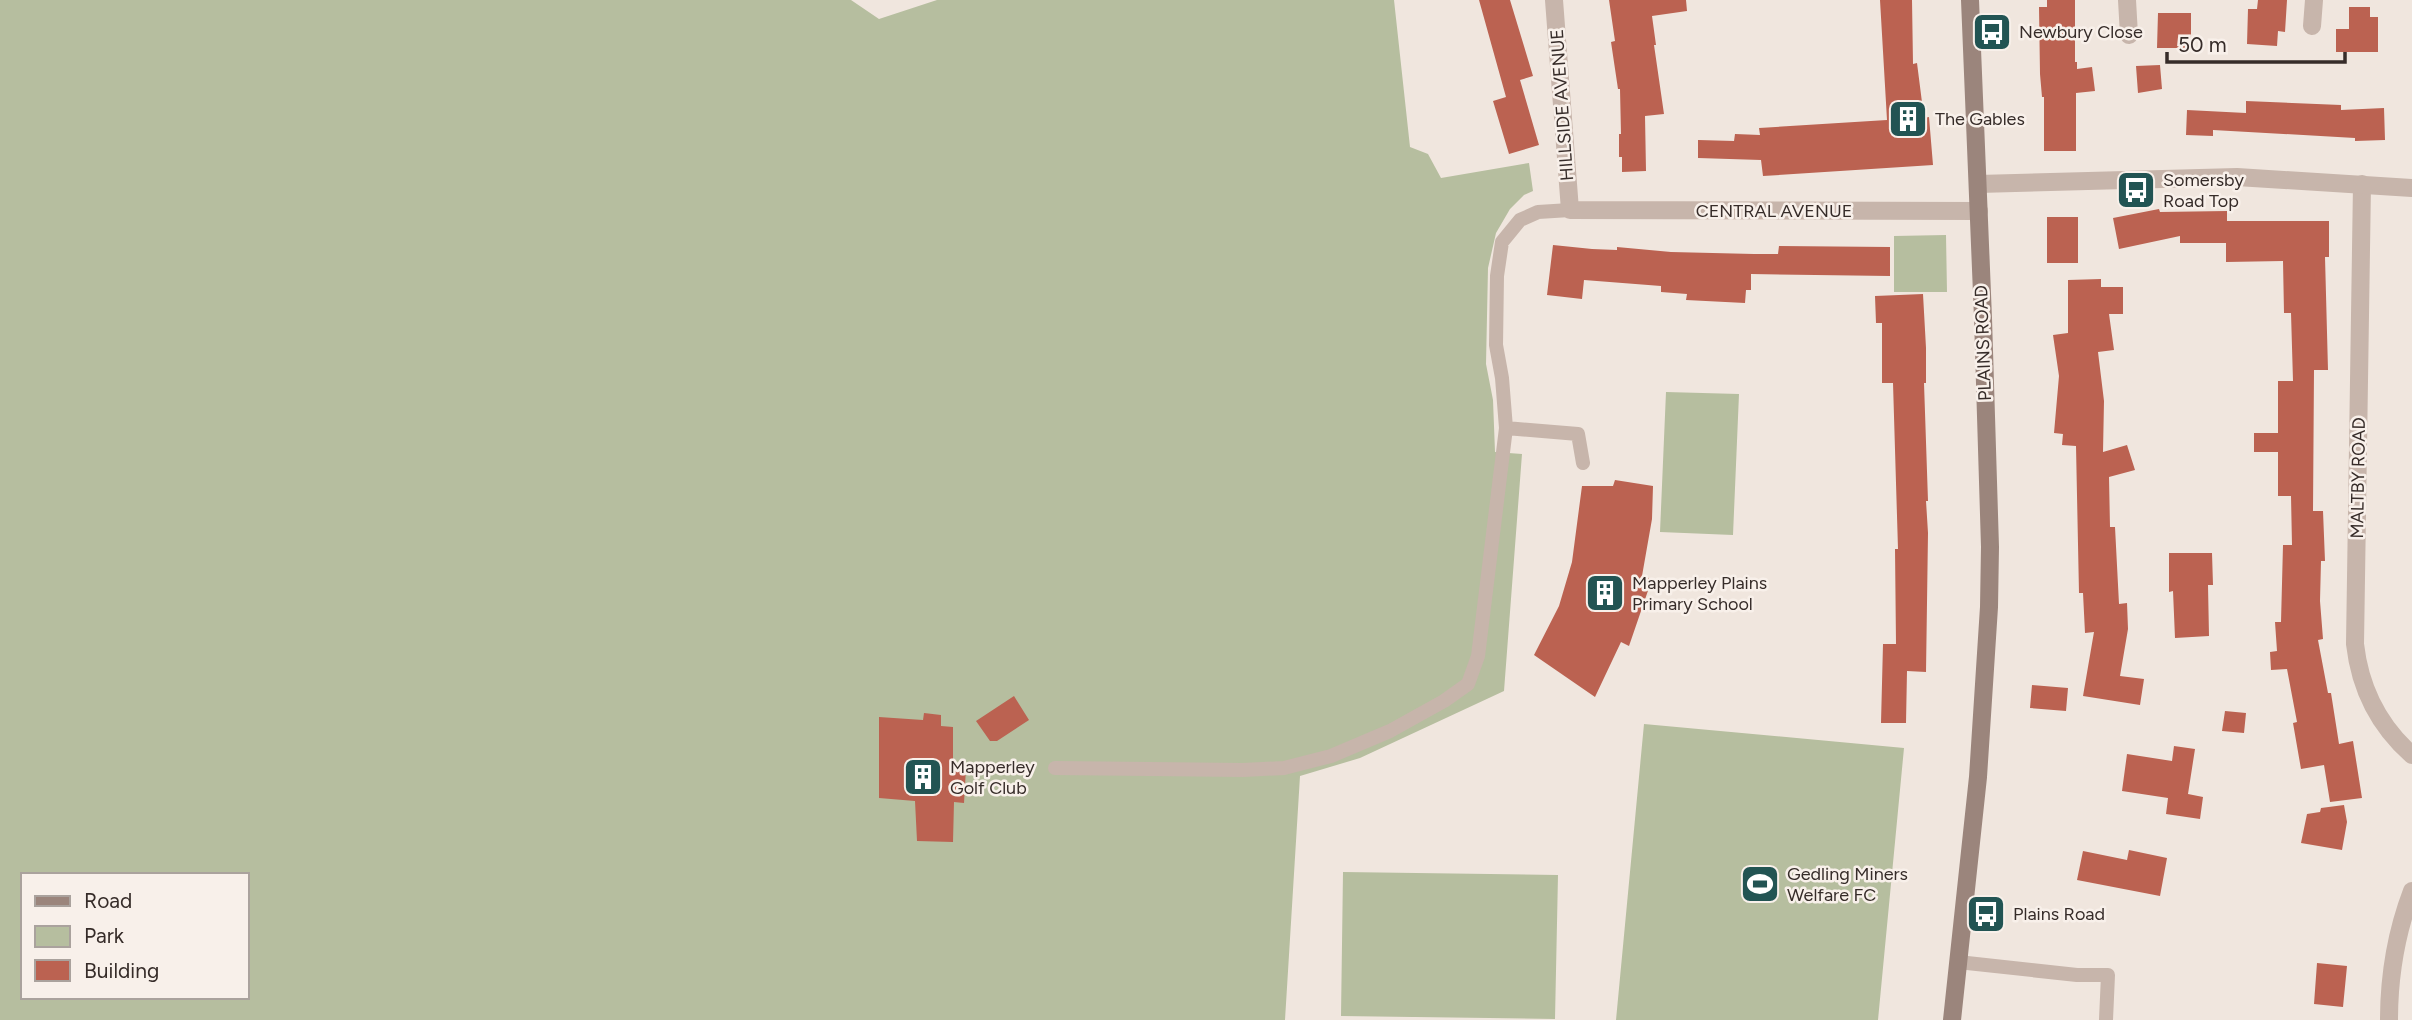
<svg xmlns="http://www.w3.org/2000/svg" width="2412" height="1020" font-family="Figtree,sans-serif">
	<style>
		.green { fill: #b6be9f; fill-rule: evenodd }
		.building { fill: #bb6251 }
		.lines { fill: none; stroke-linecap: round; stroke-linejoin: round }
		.service { stroke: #c7b5ab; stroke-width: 14 }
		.minor { stroke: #c7b5ab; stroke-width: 18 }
		.tertiary { stroke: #c7b5ab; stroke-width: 18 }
		.secondary { stroke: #9b857c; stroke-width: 18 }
		.labels { text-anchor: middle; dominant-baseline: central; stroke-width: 5; stroke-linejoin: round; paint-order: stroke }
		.poi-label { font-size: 18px; fill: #362c29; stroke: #f8f0ea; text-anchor: start }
		.street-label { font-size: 18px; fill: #362c29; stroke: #f8f0ea }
	</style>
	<rect width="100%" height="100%" fill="#f0e6de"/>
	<path class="green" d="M0 0H851L879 19 937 0H1394L1410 147 1428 154 1441 178 1529 163 1533 191 1524 195 1510 209 1496 233 1488 268 1486 364 1493 400 1495 452 1522 454 1504 691 1360 758 1300 776 1285 1020H0ZM23 875H247V997H23Z
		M1946 235 1947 292H1894V236Z
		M1666 392 1739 394 1733 535 1660 532Z
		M1644 724 1904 748 1878 1020H1616Z
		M1343 872 1558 875 1555 1019 1341 1016Z"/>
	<path class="building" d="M1479 0H1510L1533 76 1520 80 1539 145 1509 154 1493 101 1506 97Z
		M1609 0H1686L1687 11 1652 16 1656 45H1654L1664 114 1645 116 1646 171 1622 172V157H1619V134H1621L1620 89H1618L1611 42 1615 41Z
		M1880 0H1912L1913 64 1917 63 1924 118 1929 117 1933 165 1763 176 1761 160 1698 158V140L1734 141 1735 134 1760 135 1759 128 1887 120Z
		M2047 0H2075V62H2077V69L2092 67 2095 91 2076 93V151H2044V97H2042L2040 74 2039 7H2047Z
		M2258 0H2287L2285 32 2278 31 2277 46 2247 44 2248 9H2257Z
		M2349 7H2370V17H2378V52H2336V29H2349Z
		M2158 13H2191V48H2157Z
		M2160 65 2162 89 2138 93 2136 66Z
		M2246 101 2341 105V110L2384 108 2385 140 2355 141V138L2213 130V136L2186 135 2187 110 2246 113Z
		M2159 209 2160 212 2227 211V221H2329V257H2325L2328 370H2314L2313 511H2323L2325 561H2321L2320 601 2323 639 2318 640 2328 693H2331L2339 744 2353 741 2362 798 2330 802 2324 765 2301 769 2293 723 2297 722 2287 669 2271 670 2270 652 2277 651 2275 622H2281L2283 545H2292L2291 496H2278V452H2254V433H2278V381H2293L2291 313H2284L2283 261 2226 262V243H2180V236L2119 249 2113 218Z
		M2047 217H2078V263H2047Z
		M1553 245 1592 249 1617 250V247L1671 252 1754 254H1778L1779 246 1890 247V276L1751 274V290H1746L1745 303 1686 300 1687 294 1661 292V286L1584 280 1582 299 1547 295Z
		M2101 279V287H2123V314H2109L2114 350 2098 352 2104 401 2103 452 2127 445 2135 470 2109 477 2110 527H2115L2119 604 2127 603 2128 629 2120 676 2144 679 2140 705 2083 696 2094 632 2085 633 2083 593H2079L2076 446 2062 445 2063 434 2054 433 2059 376 2053 335 2068 333V280Z
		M1923 294 1926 348V383H1924L1928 501H1926L1928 533 1926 672 1907 671 1906 723H1881L1883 644H1896L1895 549H1898L1893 383H1882V323H1876L1875 296Z
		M1615 480 1653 486 1652 519 1642 576 1652 579 1629 646 1621 642 1595 697 1534 655 1559 606 1572 562 1582 486H1613Z
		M2169 553H2212L2213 585H2208L2209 636 2175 638 2173 591 2169 592Z
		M2032 685 2068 688 2066 711 2030 708Z
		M1014 696 1029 720 997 741H990L976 721Z
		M2225 711 2246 713 2244 733 2222 731Z
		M924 713 941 715V726L953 727V767L966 768 964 803 954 802 953 842 917 841 915 801 879 798V717L923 720Z
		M2174 746 2195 749 2188 794 2203 797 2200 819 2166 814 2168 798 2122 791 2127 754 2172 761Z
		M2344 805 2347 822 2342 850 2301 843 2307 814 2320 812 2321 808Z
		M2129 850 2167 858 2160 896 2077 880 2083 851 2127 860Z
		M2317 963 2347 966 2343 1007 2314 1004Z"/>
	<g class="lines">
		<path class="service" d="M1506 428 1578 434 1583 463
			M1055 768 1243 770 1284 768 1331 756 1390 731 1444 701 1468 684 1478 656 1506 428 1502 378 1496 345 1497 276 1502 242 1520 220 1538 212 1570 210
			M1958 962 2077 975H2108L2106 1020"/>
		<path class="minor" d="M1554 0 1570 210 1979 211
			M2127 0 2129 35
			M2312 26 2314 0
			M2362 184 2355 644C2360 688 2379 726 2412 755
			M2389 1020C2389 975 2396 933 2412 891"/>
		<path class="tertiary" d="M1978 184 2237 177 2412 188"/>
		<path class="secondary" d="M1952 1020 1978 777 1989 607 1990 547 1983 318 1970 0"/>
	</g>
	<defs>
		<g id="bus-square" transform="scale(2.0125)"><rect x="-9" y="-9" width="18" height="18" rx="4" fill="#225453" stroke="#f8f0ea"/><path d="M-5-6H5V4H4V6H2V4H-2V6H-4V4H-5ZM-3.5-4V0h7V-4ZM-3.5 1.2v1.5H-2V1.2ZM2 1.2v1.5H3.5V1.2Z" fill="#fff"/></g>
		<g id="building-square" transform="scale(2.0125)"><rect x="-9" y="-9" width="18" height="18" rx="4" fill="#225453" stroke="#f8f0ea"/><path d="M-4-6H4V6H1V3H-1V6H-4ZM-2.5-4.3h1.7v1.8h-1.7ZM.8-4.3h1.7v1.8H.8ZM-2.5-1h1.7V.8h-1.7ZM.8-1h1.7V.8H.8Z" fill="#fff"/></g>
		<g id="stadium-square" transform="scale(2.0125)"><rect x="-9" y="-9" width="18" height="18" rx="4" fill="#225453" stroke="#f8f0ea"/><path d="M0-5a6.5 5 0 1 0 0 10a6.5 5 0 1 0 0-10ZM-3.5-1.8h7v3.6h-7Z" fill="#fff"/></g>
	</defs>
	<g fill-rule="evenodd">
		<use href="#bus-square" x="1992" y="32"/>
		<use href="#building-square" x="1908" y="119"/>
		<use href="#bus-square" x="2136" y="190"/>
		<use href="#building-square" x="1605" y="593"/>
		<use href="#building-square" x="923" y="777"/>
		<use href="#stadium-square" x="1760" y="884"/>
		<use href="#bus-square" x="1986" y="914"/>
	</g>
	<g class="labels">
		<g class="poi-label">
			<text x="2019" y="32">Newbury Close</text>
			<text x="1935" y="119">The Gables</text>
			<text x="2163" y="180">Somersby<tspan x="2163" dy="21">Road Top</tspan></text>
			<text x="1632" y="583">Mapperley Plains<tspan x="1632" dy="21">Primary School</tspan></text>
			<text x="950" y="767">Mapperley<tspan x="950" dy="21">Golf Club</tspan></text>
			<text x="1787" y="874">Gedling Miners<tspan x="1787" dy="21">Welfare FC</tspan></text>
			<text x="2013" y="914">Plains Road</text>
		</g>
		<g class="street-label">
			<text transform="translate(1562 105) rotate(-94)">HILLSIDE AVENUE</text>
			<text x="1774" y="211">CENTRAL AVENUE</text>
			<text transform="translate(1983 343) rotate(-92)">PLAINS ROAD</text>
			<text transform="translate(2358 478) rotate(-89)">MALTBY ROAD</text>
		</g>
	</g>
	<rect x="21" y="873" width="228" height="126" fill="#f8f0ea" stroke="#aaa29d" stroke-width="2"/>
	<rect x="35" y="896" width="35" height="10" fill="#9b857c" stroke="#aaa29d" stroke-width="2"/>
	<text x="84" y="908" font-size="21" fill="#362c29">Road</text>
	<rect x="35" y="926" width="35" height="21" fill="#b6be9f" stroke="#aaa29d" stroke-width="2"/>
	<text x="84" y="943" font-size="21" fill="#362c29">Park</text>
	<rect x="35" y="960" width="35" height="21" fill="#bb6251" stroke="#aaa29d" stroke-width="2"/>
	<text x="84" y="978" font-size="21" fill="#362c29">Building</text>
	<path d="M2167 52v10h178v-10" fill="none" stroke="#362c29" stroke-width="3.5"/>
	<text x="2178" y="52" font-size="21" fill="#362c29" stroke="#f8f0ea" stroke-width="5" paint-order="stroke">50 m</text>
</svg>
